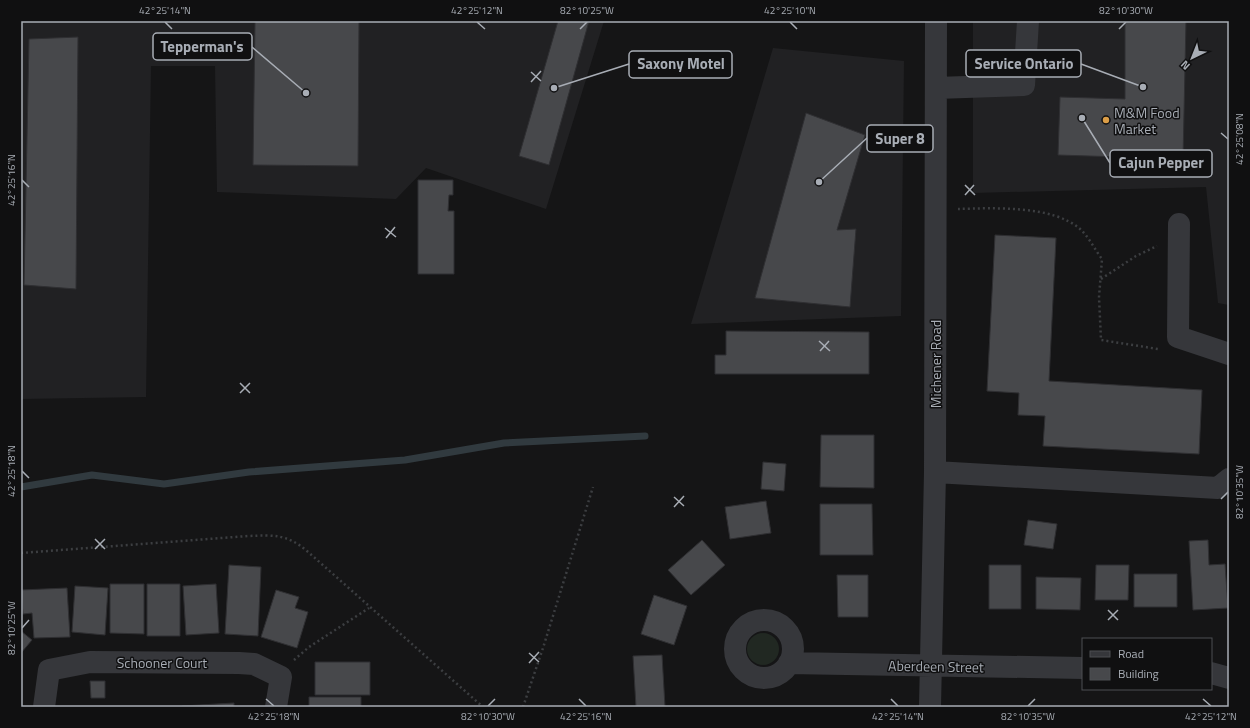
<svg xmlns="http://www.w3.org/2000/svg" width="1250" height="728" font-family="'Titillium Web',sans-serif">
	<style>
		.built { fill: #212123 }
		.green { fill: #212822 }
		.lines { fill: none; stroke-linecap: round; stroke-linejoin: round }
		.stream { stroke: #313a3f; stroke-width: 7 }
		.building { fill: #47484b; stroke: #2f2f32 }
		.path { stroke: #3c3e41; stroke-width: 2.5; stroke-dasharray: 2 3; stroke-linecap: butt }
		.minor { stroke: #36373b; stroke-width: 22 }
		.ticks { fill: none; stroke: #a8adb5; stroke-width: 1.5 }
		.poi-dot { fill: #dc9e47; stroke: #101011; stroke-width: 1.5 }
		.labels { text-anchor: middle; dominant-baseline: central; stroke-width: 3; stroke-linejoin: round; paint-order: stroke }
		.poi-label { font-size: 14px; fill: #a8adb5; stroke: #101011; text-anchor: start }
		.street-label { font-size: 14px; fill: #a8adb5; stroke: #101011 }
		.leader { fill: none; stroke: #a8adb5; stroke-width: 1.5 }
		.callout-dot { fill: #a8adb5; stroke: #101011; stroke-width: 1.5 }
		.callout { fill: #101011; stroke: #a8adb5; stroke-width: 1.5 }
		.callout-label { font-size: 15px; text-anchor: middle; font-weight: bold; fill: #a8adb5 }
		.neatline { fill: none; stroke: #a8adb5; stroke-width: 1.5 }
		.ticks-label { font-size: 10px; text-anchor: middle; fill: #a8adb5 }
	</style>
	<rect width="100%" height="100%" fill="#151516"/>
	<path class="built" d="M21 21H604L546 209 426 168 396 199 217 192 215 66H151L146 397 21 399Z
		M973 21H1229V305L1218 303 1206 187 973 193Z
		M773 48 904 61 901 316 691 324Z"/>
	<path class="green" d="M747 649a16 16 0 1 1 32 0a16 16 0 1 1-32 0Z"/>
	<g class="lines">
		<path class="stream" d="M21 487 92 475 164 484 249 472 405 460 504 443 645 436"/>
	</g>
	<path class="building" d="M255 21H359L358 166 253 165Z
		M558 21H589L549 165 519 156Z
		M1125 21H1186L1183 159 1058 155 1060 97 1125 99Z
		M78 37 76 289 24 285 29 39Z
		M806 113 865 135 837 230 856 229 850 307 755 298Z
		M418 180H453V195H449L448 211H454V274H418Z
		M995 235 1056 238 1049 381 1202 390 1199 454 1043 446 1045 416 1018 415 1019 393 987 391Z
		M726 331 869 332V374H715V355H726Z
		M821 435H874V488L820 487Z
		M763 462 786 464 784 491 761 489Z
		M766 501 771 533 730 539 725 507Z
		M820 504H872L873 555H820Z
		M1028 520 1057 524 1053 549 1024 545Z
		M702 540 725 565 691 595 668 570Z
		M1208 540 1209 565 1225 564 1228 608 1193 610 1189 541Z
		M229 565 261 567 258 636 225 634Z
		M989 565H1021V609H989Z
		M1096 565H1129L1128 600H1095Z
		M1134 574H1177V607H1134Z
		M837 575H868V617H838Z
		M1036 577 1081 578 1080 610 1036 609Z
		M110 584H144V634L110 633Z
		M147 584H180V636H147Z
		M216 584 219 633 186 635 183 586Z
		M75 586 108 588 105 635 72 632Z
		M67 588 70 637 34 638 32 613 23 614 21 590Z
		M276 590 299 597 295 608 308 612 297 648 261 637Z
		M654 595 687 606 674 645 641 634Z
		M21 631 32 640 21 653Z
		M662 655 665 707H636L633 656Z
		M315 662H370V695H315Z
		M90 681H105V698H91Z
		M309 697H361V707H309Z
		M234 703V707H182V706Z"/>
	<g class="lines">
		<path class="path" d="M958 209C993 208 1053 205 1080 229 1089 237 1095 250 1102 259L1099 297 1101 340 1158 349
			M1101 279 1136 256 1157 246
			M21 553 248 536C274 535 287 534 307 551L483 707
			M294 660 309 647 369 608
			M523 707 543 648 593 487"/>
		<path class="minor" d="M936 88 1024 85 1028 21
			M1179 224 1178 337 1229 354
			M935 472 1218 488 1229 479
			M735 649a29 29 0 1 1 58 0a29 29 0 1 1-58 0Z
			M789 663 1083 668
			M1211 673 1229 678
			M44 707 49 670 90 662 239 663 254 664 281 677 276 707
			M930 707 935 472 936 21"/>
	</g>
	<path class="ticks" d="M165 22 172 29M477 22 485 29M790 22 797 29M580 29 587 22M1119 29 1126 22M531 72 541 81M531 82 541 71M1221 133 1228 139M22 180 29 187M965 185 975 195M965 195 974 185M385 228 396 237M386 238 395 227M819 341 830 351M820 351 829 341M240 383 250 393M240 393 250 383M22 471 29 478M674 497 684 506M1221 499 1228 492M674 507 684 496M95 539 105 549M95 549 105 539M1108 610 1118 620M1108 620 1118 610M22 628 29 620M529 653 539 662M529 663 539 652M266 699 274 706M579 699 586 706M891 699 898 706M1203 699 1211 706M488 706 495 699M1028 706 1035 699"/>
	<circle class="poi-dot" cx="1106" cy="120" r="4"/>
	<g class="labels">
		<g class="poi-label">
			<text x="1114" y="112">M&amp;M Food<tspan x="1114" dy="16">Market</tspan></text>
		</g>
		<g class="street-label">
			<text transform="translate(935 364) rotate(-90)">Michener Road</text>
			<text x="162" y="662">Schooner Court</text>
			<text transform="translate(936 666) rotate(1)">Aberdeen Street</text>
		</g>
	</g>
	<path class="leader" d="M306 93L252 47M1143 87L1081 64M554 88L629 64M819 182L867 138M1082 118L1110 163"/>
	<g class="callout-dot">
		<circle cx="306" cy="93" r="4"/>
		<circle cx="1143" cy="87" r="4"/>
		<circle cx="554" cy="88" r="4"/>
		<circle cx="819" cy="182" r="4"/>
		<circle cx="1082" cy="118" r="4"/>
	</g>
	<g class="callout">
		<rect x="153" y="33" width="99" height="27" rx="4"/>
		<rect x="966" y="50" width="115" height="27" rx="4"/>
		<rect x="629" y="51" width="103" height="27" rx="4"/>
		<rect x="867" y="125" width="66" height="27" rx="4"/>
		<rect x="1110" y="150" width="102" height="27" rx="4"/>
	</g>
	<g class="callout-label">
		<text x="202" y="52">Tepperman's</text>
		<text x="1024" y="69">Service Ontario</text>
		<text x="681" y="69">Saxony Motel</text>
		<text x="900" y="144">Super 8</text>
		<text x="1161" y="168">Cajun Pepper</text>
	</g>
	<rect width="1250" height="728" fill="none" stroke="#101011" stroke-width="44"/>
	<rect x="1082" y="638" width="130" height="52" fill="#101011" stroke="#4d4f53"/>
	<rect x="1090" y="651" width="20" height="6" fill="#36373b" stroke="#4d4f53"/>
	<text x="1118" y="658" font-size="12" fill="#a8adb5">Road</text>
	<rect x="1090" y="668" width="20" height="12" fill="#47484b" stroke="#4d4f53"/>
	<text x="1118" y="678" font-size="12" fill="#a8adb5">Building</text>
	<g transform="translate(1192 58) rotate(223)" stroke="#101011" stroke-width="3" paint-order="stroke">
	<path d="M0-3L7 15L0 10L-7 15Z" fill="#a8adb5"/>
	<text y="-6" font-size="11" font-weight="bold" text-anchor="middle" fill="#a8adb5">N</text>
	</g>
	<rect x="22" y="22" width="1206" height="684" class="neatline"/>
	<g class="ticks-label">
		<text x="165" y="14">42°25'14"N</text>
		<text x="477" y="14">42°25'12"N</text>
		<text x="587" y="14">82°10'25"W</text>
		<text x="790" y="14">42°25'10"N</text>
		<text x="1126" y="14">82°10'30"W</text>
		<text transform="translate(1239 139) rotate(-90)" y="4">42°25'08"N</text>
		<text transform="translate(11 180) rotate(-90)" y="4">42°25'16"N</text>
		<text transform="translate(11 471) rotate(-90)" y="4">42°25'18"N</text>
		<text transform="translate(1239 492) rotate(-90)" y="4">82°10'35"W</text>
		<text transform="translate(11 628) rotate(-90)" y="4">82°10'25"W</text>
		<text x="274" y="720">42°25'18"N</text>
		<text x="488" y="720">82°10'30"W</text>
		<text x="586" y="720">42°25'16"N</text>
		<text x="898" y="720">42°25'14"N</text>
		<text x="1028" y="720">82°10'35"W</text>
		<text x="1211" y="720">42°25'12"N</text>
	</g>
</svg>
